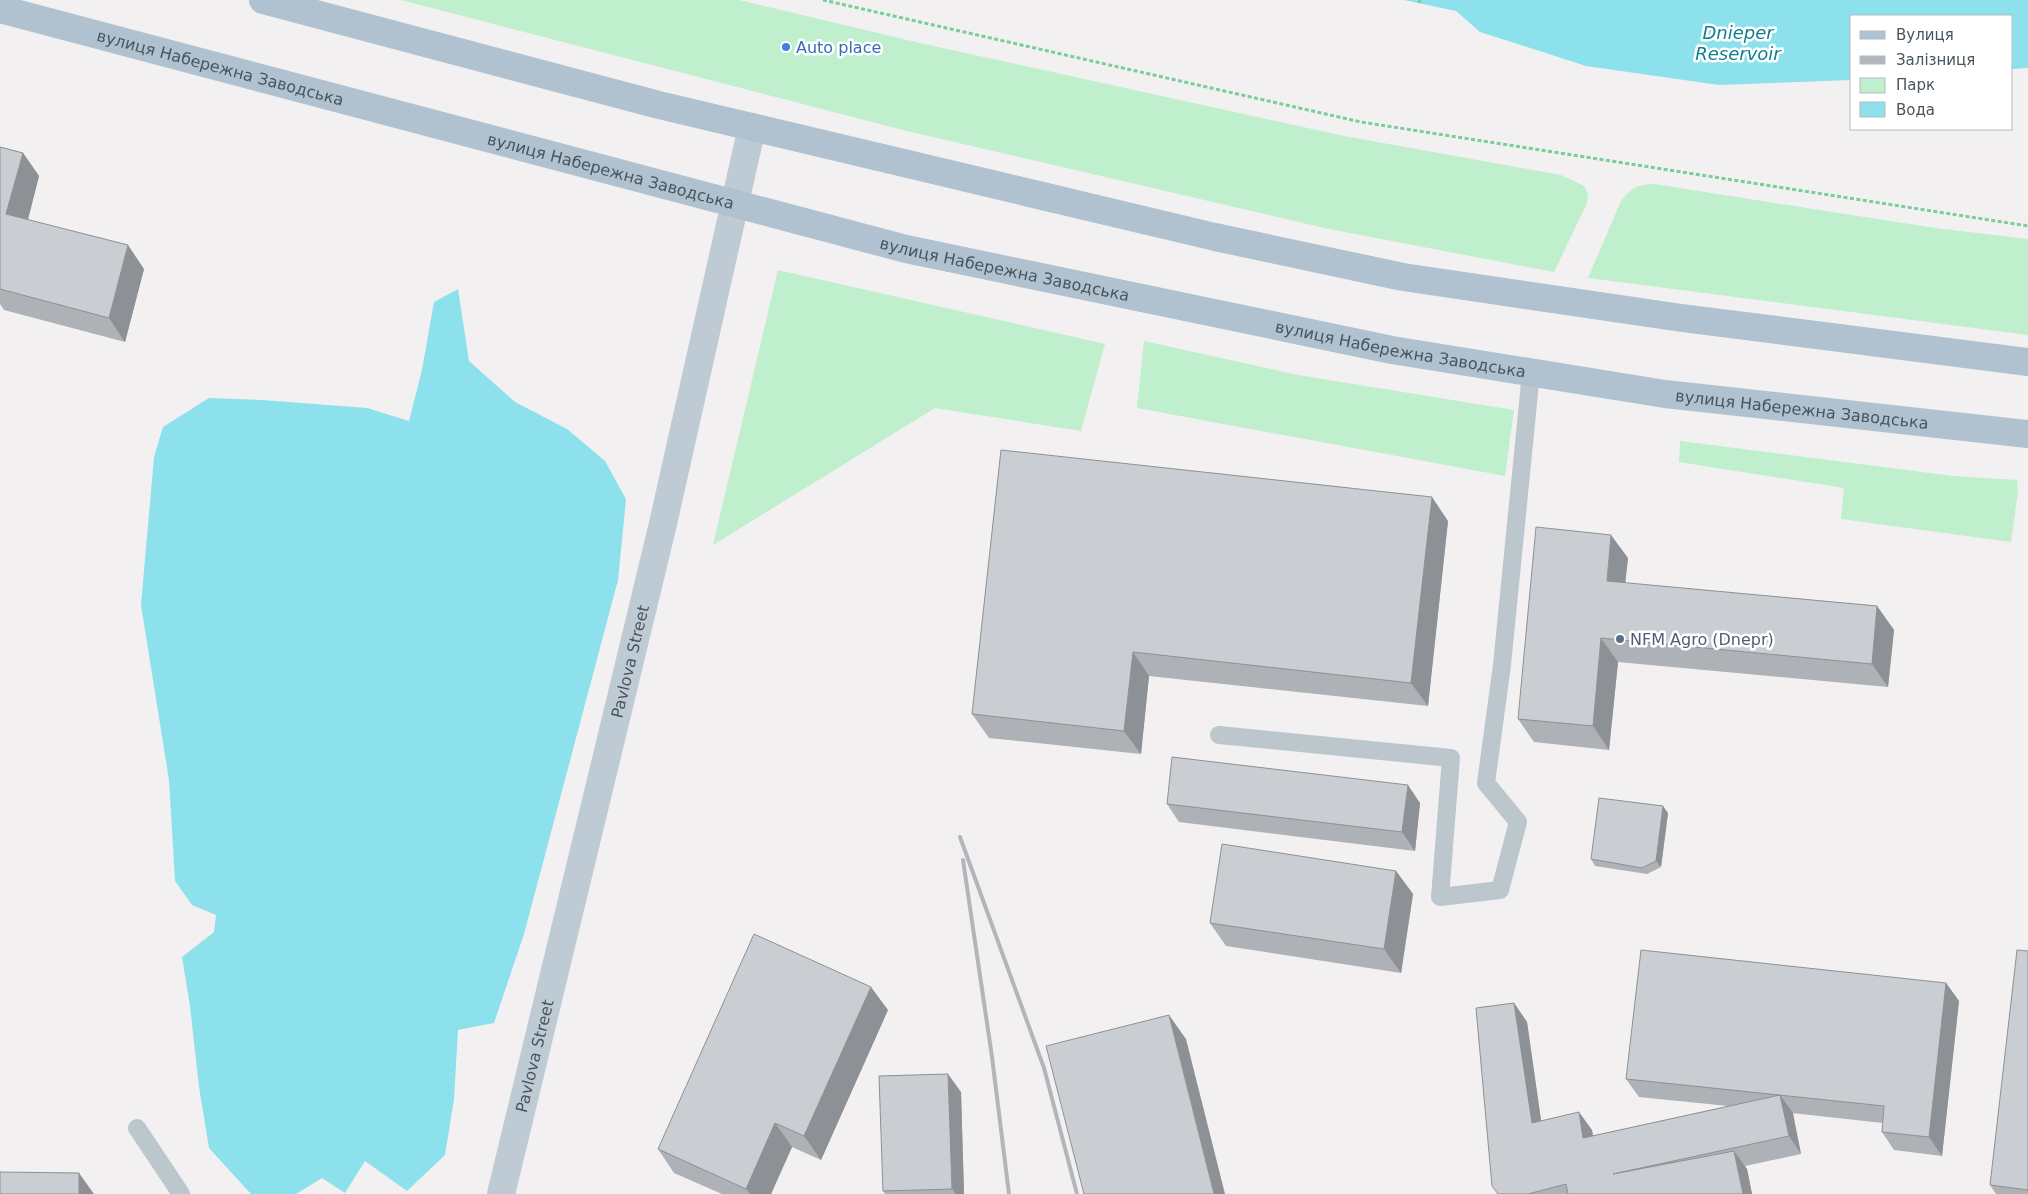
<svg xmlns="http://www.w3.org/2000/svg" width="2028" height="1194" font-family="'DejaVu Sans',sans-serif">
	<style>
		.green { fill: #bfefcd }
		.water { fill: #8ce1ec }
		.lines { fill: none; stroke-linecap: round; stroke-linejoin: round }
		.path { stroke: #77ce9b; stroke-width: 3; stroke-dasharray: 4 2.5; stroke-linecap: butt }
		.service { stroke: #bcc6cd; stroke-width: 18 }
		.secondary { stroke: #becad4; stroke-width: 28 }
		.primary { stroke: #b0c2cf; stroke-width: 28 }
		.rail { stroke: #b2b6ba; stroke-width: 4 }
		.wall { fill: #aeb1b5 }
		.shaded-wall { fill: #8d9094 }
		.building { fill: #caced3; stroke: #8d9094 }
		.shop-dot { fill: #3f7fe0; stroke: #fff; stroke-width: 2 }
		.service-dot { fill: #5c6f8a; stroke: #fff; stroke-width: 2 }
		.labels { text-anchor: middle; dominant-baseline: central; stroke-width: 5; stroke-linejoin: round; paint-order: stroke }
		.shop-label { font-size: 16px; fill: #366cbe; stroke: #fff; text-anchor: start }
		.street-label { font-size: 16px; fill: #48555e; stroke: #fff }
		.service-label { font-size: 16px; fill: #4e5e75; stroke: #fff; text-anchor: start }
		.water-label { font-size: 18px; font-style: italic; fill: #0e7f8d; stroke: #fff }
	</style>
	<rect width="100%" height="100%" fill="#f2f0f0"/>
	<path class="green" d="M401 0H739L920 43 1344 136 1561 175 1584 186 1588 194 1587 203 1554 272 1329 229 903 130Z
		M1654 184 1935 228 2028 239V335L1588 278 1621 201C1632 187 1637 185 1654 184Z
		M778 270 1105 344 1081 431 935 408 713 545Z
		M1144 341 1298 375 1514 410 1505 476 1137 408Z
		M1680 441 1953 476 2017 480 2018 491 2011 542 1841 519 1844 488 1679 462Z"/>
	<path class="water" d="M1404 0H2028V68L2012 69V16H1852V80L1719 85 1586 66 1480 32 1456 11Z
		M458 289 469 361 515 402 567 429 605 461 626 499 618 580 524 934 494 1023 458 1030 454 1099 445 1155 407 1191 365 1161 345 1193 322 1178 296 1194H251L209 1148 199 1087 190 1006 182 957 214 932 216 915 192 905 175 881 169 780 141 605 154 457 163 427 209 398 262 400 367 408 409 421 422 370 434 302Z"/>
	<g class="lines">
		<path class="path" d="M823 0 1361 122 2028 226
			M1419 3 1420 0"/>
		<path class="service" d="M1219 735 1451 758 1440 897 1500 890 1518 822 1486 783 1502 665 1531 373
			M137 1128 181 1194"/>
		<path class="secondary" id="s1" d="M501 1194 662 528 752 127"/>
		<g class="primary">
			<path d="M263 0 659 105 1215 237 1403 277 1682 318 2028 362"/>
			<path id="s2" d="M0 9 906 249 1392 350 1665 394 2028 434"/>
		</g>
		<path class="rail" d="M960 837 1044 1068 1077 1194
			M963 860 992 1057 1009 1194"/>
	</g>
	<path class="wall" d="M0 147 23 153 39 176 28 220 144 269 125 342 4 310 0 304Z
		M1448 521 1428 706 1149 676 1141 754 989 738 972 714Z
		M1628 558 1625 583 1877 606 1894 630 1888 687 1618 662 1609 750 1534 742 1518 719Z
		M1420 803 1415 851 1179 822 1167 804Z
		M1668 813 1661 867 1647 874 1595 866 1591 859Z
		M1396 871 1413 894 1401 973 1226 946 1210 923Z
		M2028 951V1194H1996L1990 1185Z
		M1946 983 1959 1001 1942 1156 1894 1150 1882 1132 1883 1123 1792 1113 1801 1154 1745 1166 1747 1169 1752 1194H1498L1514 1003 1527 1022 1541 1121 1592 1130 1593 1136 1728 1106 1639 1097 1626 1079Z
		M888 1010 821 1160 792 1147 771 1194H722L674 1173 658 1149Z
		M961 1092 964 1194H885L883 1191Z"/>
	<path class="shaded-wall" d="M23 153 39 176 23 238 6 214Z
		M128 245 144 269 125 342 109 318Z
		M1432 497 1448 521 1428 706 1411 683Z
		M1611 535 1628 558 1623 604 1607 581Z
		M1877 606 1894 630 1888 687 1872 664Z
		M1601 638 1618 662 1609 750 1593 726Z
		M1133 652 1149 676 1141 754 1124 731Z
		M1408 785 1420 803 1415 851 1402 832Z
		M1663 806 1668 813 1661 867 1656 861Z
		M1396 871 1413 894 1401 973 1384 949Z
		M1946 983 1959 1001 1942 1156 1929 1137Z
		M871 987 888 1010 821 1160 804 1136Z
		M1514 1003 1527 1022 1544 1141 1532 1123Z
		M1169 1015 1186 1039 1225 1194H1214Z
		M948 1074 961 1092 964 1194H956L952 1189Z
		M1780 1095 1793 1113 1801 1154 1789 1136Z
		M1579 1112 1592 1130 1596 1157 1583 1138Z
		M775 1123 792 1147 771 1194H750L746 1189Z
		M1734 1151 1747 1169 1752 1194H1743Z
		M79 1173 94 1194H79Z"/>
	<path class="building" d="M0 147 23 153 6 214 128 245 109 318 0 289Z
		M1001 450 1432 497 1411 683 1133 652 1124 731 972 714Z
		M1536 527 1611 535 1607 581 1877 606 1872 664 1601 638 1593 726 1518 719Z
		M1172 757 1408 785 1402 832 1167 804Z
		M1599 798 1663 806 1656 861 1642 868 1591 859Z
		M1222 844 1396 871 1384 949 1210 923Z
		M754 934 871 987 804 1136 775 1123 746 1189 658 1149Z
		M1641 950 1946 983 1929 1137 1882 1132 1884 1106 1626 1079Z
		M2017 950 2028 951V1190L1990 1185Z
		M1514 1003 1532 1123 1579 1112 1583 1138 1780 1095 1789 1136 1613 1174 1734 1151 1743 1194H1568L1566 1184 1528 1194H1498L1492 1186 1476 1008Z
		M1169 1015 1214 1194H1084L1046 1046Z
		M948 1074 952 1189 883 1191 879 1076Z
		M0 1172 79 1173V1194H0Z"/>
	<circle class="shop-dot" cx="786" cy="47" r="5"/>
	<circle class="service-dot" cx="1620" cy="639" r="5"/>
	<g class="labels">
		<g class="shop-label">
			<text x="796" y="47">Auto place</text>
		</g>
		<g class="street-label">
			<text stroke="none"><textPath href="#s2" startOffset="228">вулиця Набережна Заводська</textPath></text>
			<text stroke="none"><textPath href="#s2" startOffset="632">вулиця Набережна Заводська</textPath></text>
			<text stroke="none"><textPath href="#s2" startOffset="1038">вулиця Набережна Заводська</textPath></text>
			<text stroke="none"><textPath href="#s2" startOffset="1442">вулиця Набережна Заводська</textPath></text>
			<text stroke="none"><textPath href="#s2" startOffset="1848">вулиця Набережна Заводська</textPath></text>
			<text stroke="none"><textPath href="#s1" startOffset="548">Pavlova Street</textPath></text>
			<text stroke="none"><textPath href="#s1" startOffset="142">Pavlova Street</textPath></text>
		</g>
		<g class="service-label">
			<text x="1630" y="639">NFM Agro (Dnepr)</text>
		</g>
		<g class="water-label">
			<text x="1738" y="32">Dnieper<tspan x="1738" dy="21">Reservoir</tspan></text>
		</g>
	</g>
	<rect x="1850" y="15" width="162" height="115" fill="#ffffff" stroke="#b6bbbf"/>
	<rect x="1860" y="31" width="25" height="8" fill="#b0c2cf" stroke="#b6bbbf"/>
	<text x="1896" y="40" font-size="15" fill="#48555e">Вулиця</text>
	<rect x="1860" y="56" width="25" height="8" fill="#b2b6ba" stroke="#b6bbbf"/>
	<text x="1896" y="65" font-size="15" fill="#48555e">Залізниця</text>
	<rect x="1860" y="78" width="25" height="15" fill="#bfefcd" stroke="#b6bbbf"/>
	<text x="1896" y="90" font-size="15" fill="#48555e">Парк</text>
	<rect x="1860" y="102" width="25" height="15" fill="#8ce1ec" stroke="#b6bbbf"/>
	<text x="1896" y="115" font-size="15" fill="#48555e">Вода</text>
</svg>
